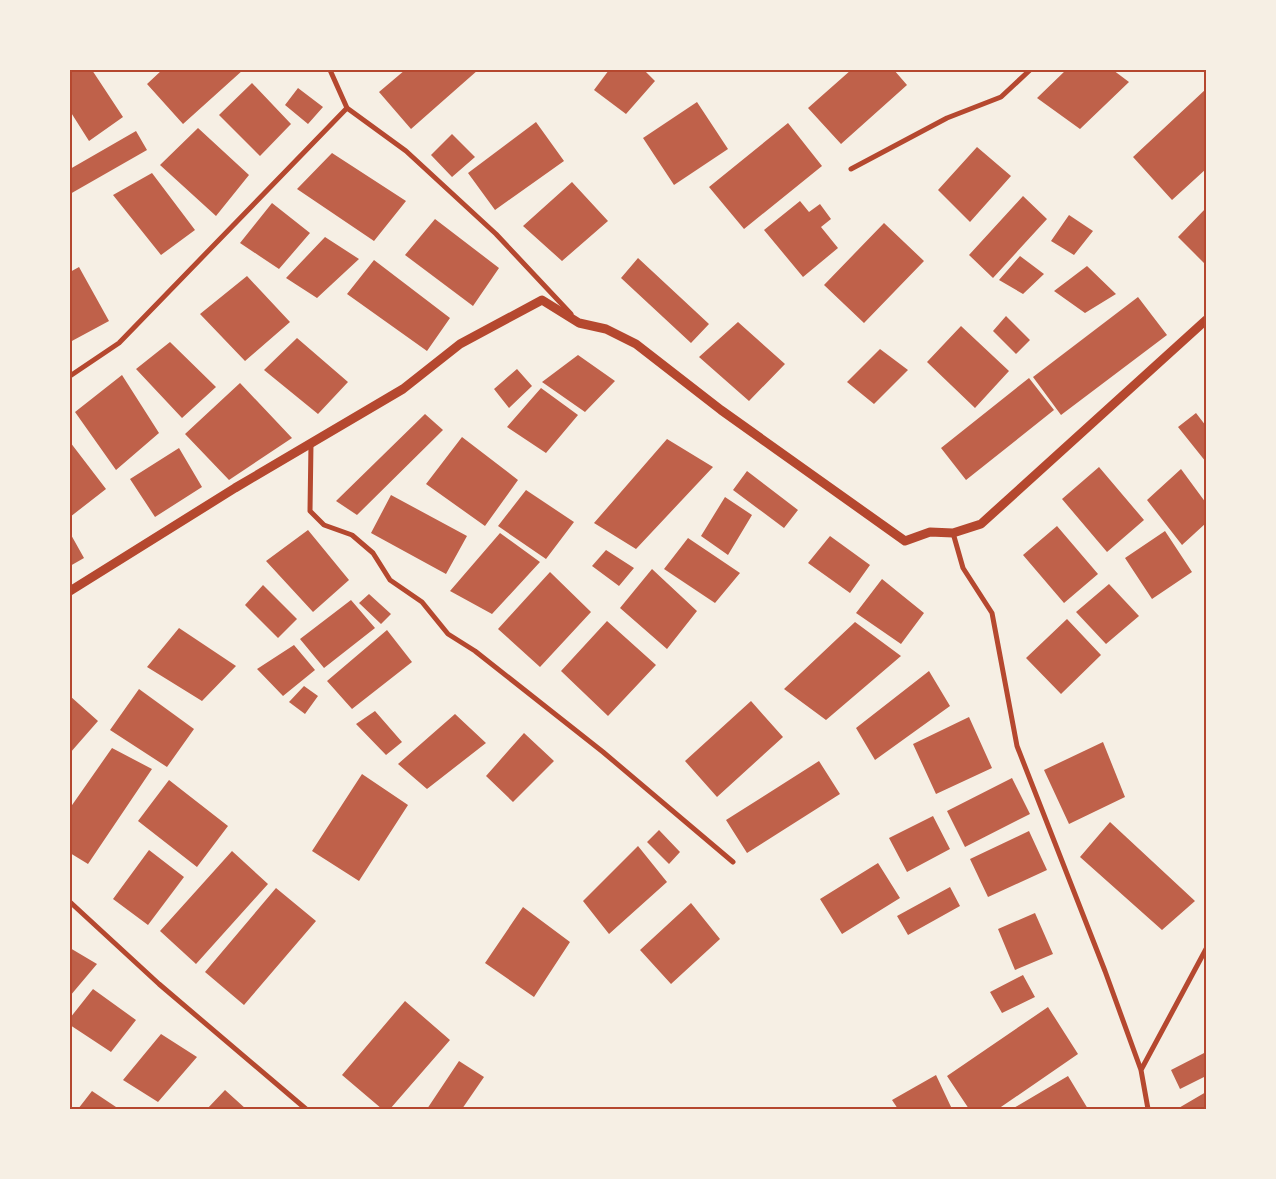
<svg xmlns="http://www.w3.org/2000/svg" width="1276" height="1179" font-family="'Noto Sans',sans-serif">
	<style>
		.building { fill: #bf614a }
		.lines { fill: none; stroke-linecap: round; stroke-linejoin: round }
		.minor { stroke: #b5482f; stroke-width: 5 }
		.tertiary { stroke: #b5482f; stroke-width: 9 }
		.neatline { fill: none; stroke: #b5482f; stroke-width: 2 }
	</style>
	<rect width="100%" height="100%" fill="#f6efe4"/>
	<path class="building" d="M70 70H92L123 117 89 141 70 111Z
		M162 70H243L183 124 147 84Z
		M405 70H478L411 129 379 92Z
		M609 70H644L655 81 626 114 594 90Z
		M851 70H894L907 85 841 144 808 108Z
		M1066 70H1113L1129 82 1080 129 1037 98Z
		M252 83 291 124 260 156 219 115Z
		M298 88 323 107 308 124 285 105Z
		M1206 89V169L1172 200 1133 157Z
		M697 102 728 149 674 185 643 138Z
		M536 122 564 161 495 210 468 173Z
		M788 123 822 166 744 229 709 187Z
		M198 128 249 175 216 216 160 165Z
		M136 131 147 150 70 194V169Z
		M452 134 475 157 452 177 431 155Z
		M977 147 1011 176 970 222 938 190Z
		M332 153 406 201 374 241 297 189Z
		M152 173 195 230 161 255 113 195Z
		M572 182 608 221 562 261 523 226Z
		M1023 196 1047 219 993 278 969 255Z
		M800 201 809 212 820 204 831 219 821 227 838 248 803 277 764 230Z
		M272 203 310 233 279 269 240 243Z
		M1206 208V265L1178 237Z
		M1069 215 1093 231 1074 255 1051 241Z
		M435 219 499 268 473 306 405 255Z
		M884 223 924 261 864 323 824 285Z
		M325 237 359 259 317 298 286 278Z
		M1020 256 1044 274 1023 294 999 280Z
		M638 258 709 324 691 343 621 278Z
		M374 260 450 318 427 351 347 294Z
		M1087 266 1116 294 1085 313 1054 291Z
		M79 267 109 321 70 342V272Z
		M247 276 290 322 245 361 200 314Z
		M1138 297 1167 335 1061 415 1033 377Z
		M1006 316 1030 340 1016 354 993 331Z
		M738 322 785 364 749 401 699 357Z
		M961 326 1009 371 975 408 927 362Z
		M297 338 348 382 318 414 264 370Z
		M170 342 216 387 182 418 136 369Z
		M880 349 908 370 874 404 847 382Z
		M578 355 615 381 585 412 542 382Z
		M517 369 532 386 509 408 494 389Z
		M122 375 159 433 116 470 75 412Z
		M1029 378 1054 410 966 480 941 448Z
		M240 383 292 438 229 480 185 434Z
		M541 388 578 415 546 453 507 427Z
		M1196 413 1206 426V462L1178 427Z
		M425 414 443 430 357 515 336 501Z
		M462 437 518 480 485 526 426 484Z
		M667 439 713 467 636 549 594 523Z
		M70 442 106 489 70 517Z
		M179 448 202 487 155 517 130 479Z
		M1099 467 1144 520 1107 552 1062 499Z
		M1181 469 1206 503V523L1182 545 1147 500Z
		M747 471 798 510 784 528 733 490Z
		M526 490 574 522 546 559 498 526Z
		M391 495 467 536 446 574 371 533Z
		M725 497 752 515 728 555 701 536Z
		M1057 526 1098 574 1064 603 1023 555Z
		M308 530 349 580 313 612 266 561Z
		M1165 531 1192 572 1152 599 1125 558Z
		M70 533 84 558 70 566Z
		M500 533 540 562 492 614 450 591Z
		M830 536 870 565 850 593 808 563Z
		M688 538 740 573 715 603 664 569Z
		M606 550 634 568 619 586 592 566Z
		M652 569 697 611 667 649 620 608Z
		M550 572 591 612 540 667 498 629Z
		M882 579 924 613 901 644 856 613Z
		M1109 584 1139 616 1106 644 1076 612Z
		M263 585 297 619 278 638 245 605Z
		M369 594 391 614 381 624 359 603Z
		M351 600 375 628 324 668 300 639Z
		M1067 619 1101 655 1061 694 1026 658Z
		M607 621 656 665 608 716 561 671Z
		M855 622 901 656 826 720 784 689Z
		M179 628 236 666 202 701 147 667Z
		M387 630 412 662 352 709 327 681Z
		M294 645 315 670 283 696 257 669Z
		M929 671 950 706 875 760 856 728Z
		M304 686 318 696 305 714 289 702Z
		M139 689 194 729 167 767 110 730Z
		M70 696 98 721 70 753Z
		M751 701 783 737 717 797 685 761Z
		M375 711 402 742 386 755 356 724Z
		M455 714 486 743 427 789 398 764Z
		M969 717 992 768 936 794 913 744Z
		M524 733 554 761 513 802 486 776Z
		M1103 742 1125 797 1069 824 1044 770Z
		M112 748 152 769 88 864 70 853V808Z
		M819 761 840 794 747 853 726 820Z
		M362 774 408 805 359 881 312 851Z
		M1012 778 1030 814 965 847 947 811Z
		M169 780 228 826 197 867 138 821Z
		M933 816 950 849 907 872 889 838Z
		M1110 822 1195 901 1162 930 1080 857Z
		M659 830 680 852 669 864 647 842Z
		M1029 831 1047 870 988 897 970 859Z
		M638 846 667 882 609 934 583 901Z
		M149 850 184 877 148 925 113 899Z
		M232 851 268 884 196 964 160 931Z
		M878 863 900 898 842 934 820 899Z
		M950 887 960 906 908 935 897 916Z
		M276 888 316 921 244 1005 205 972Z
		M691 903 720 939 671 984 640 950Z
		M523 907 570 942 534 997 485 963Z
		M1035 913 1053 954 1015 970 998 929Z
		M70 948 97 964 70 996Z
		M1023 975 1035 997 1002 1013 990 992Z
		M93 989 136 1020 111 1052 70 1025V1018Z
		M405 1001 450 1040 390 1109H382L342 1075Z
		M1048 1007 1078 1054 998 1109H969L947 1076Z
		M161 1034 197 1057 158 1102 123 1080Z
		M1206 1052V1076L1180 1089 1171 1070Z
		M459 1061 484 1077 462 1109H427Z
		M936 1075 952 1109H898L892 1100Z
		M1068 1076 1088 1109H1012Z
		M225 1090 246 1109H207Z
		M92 1091 119 1109H78Z
		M1206 1092V1109H1177Z"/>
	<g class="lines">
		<path class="minor" d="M330 70 347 108 406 151 496 234 571 314
			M851 169 947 118 1001 97 1030 70
			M70 376 119 343 347 108
			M311 444 310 511 324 525 352 535 373 553 390 580 422 602 448 634 475 651 603 752 733 862
			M953 533 963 568 992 613 1017 746 1105 971 1141 1070 1148 1109
			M70 902 159 984 306 1109
			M1141 1070 1206 949"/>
		<path class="tertiary" d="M70 591 235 488 403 389 460 344 542 300 579 323 606 329 636 344 721 410 905 541 930 532 953 533 981 524 1206 320"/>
	</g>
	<rect width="1276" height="1179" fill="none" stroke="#f6efe4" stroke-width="142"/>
	<rect x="71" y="71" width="1134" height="1037" class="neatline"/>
</svg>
